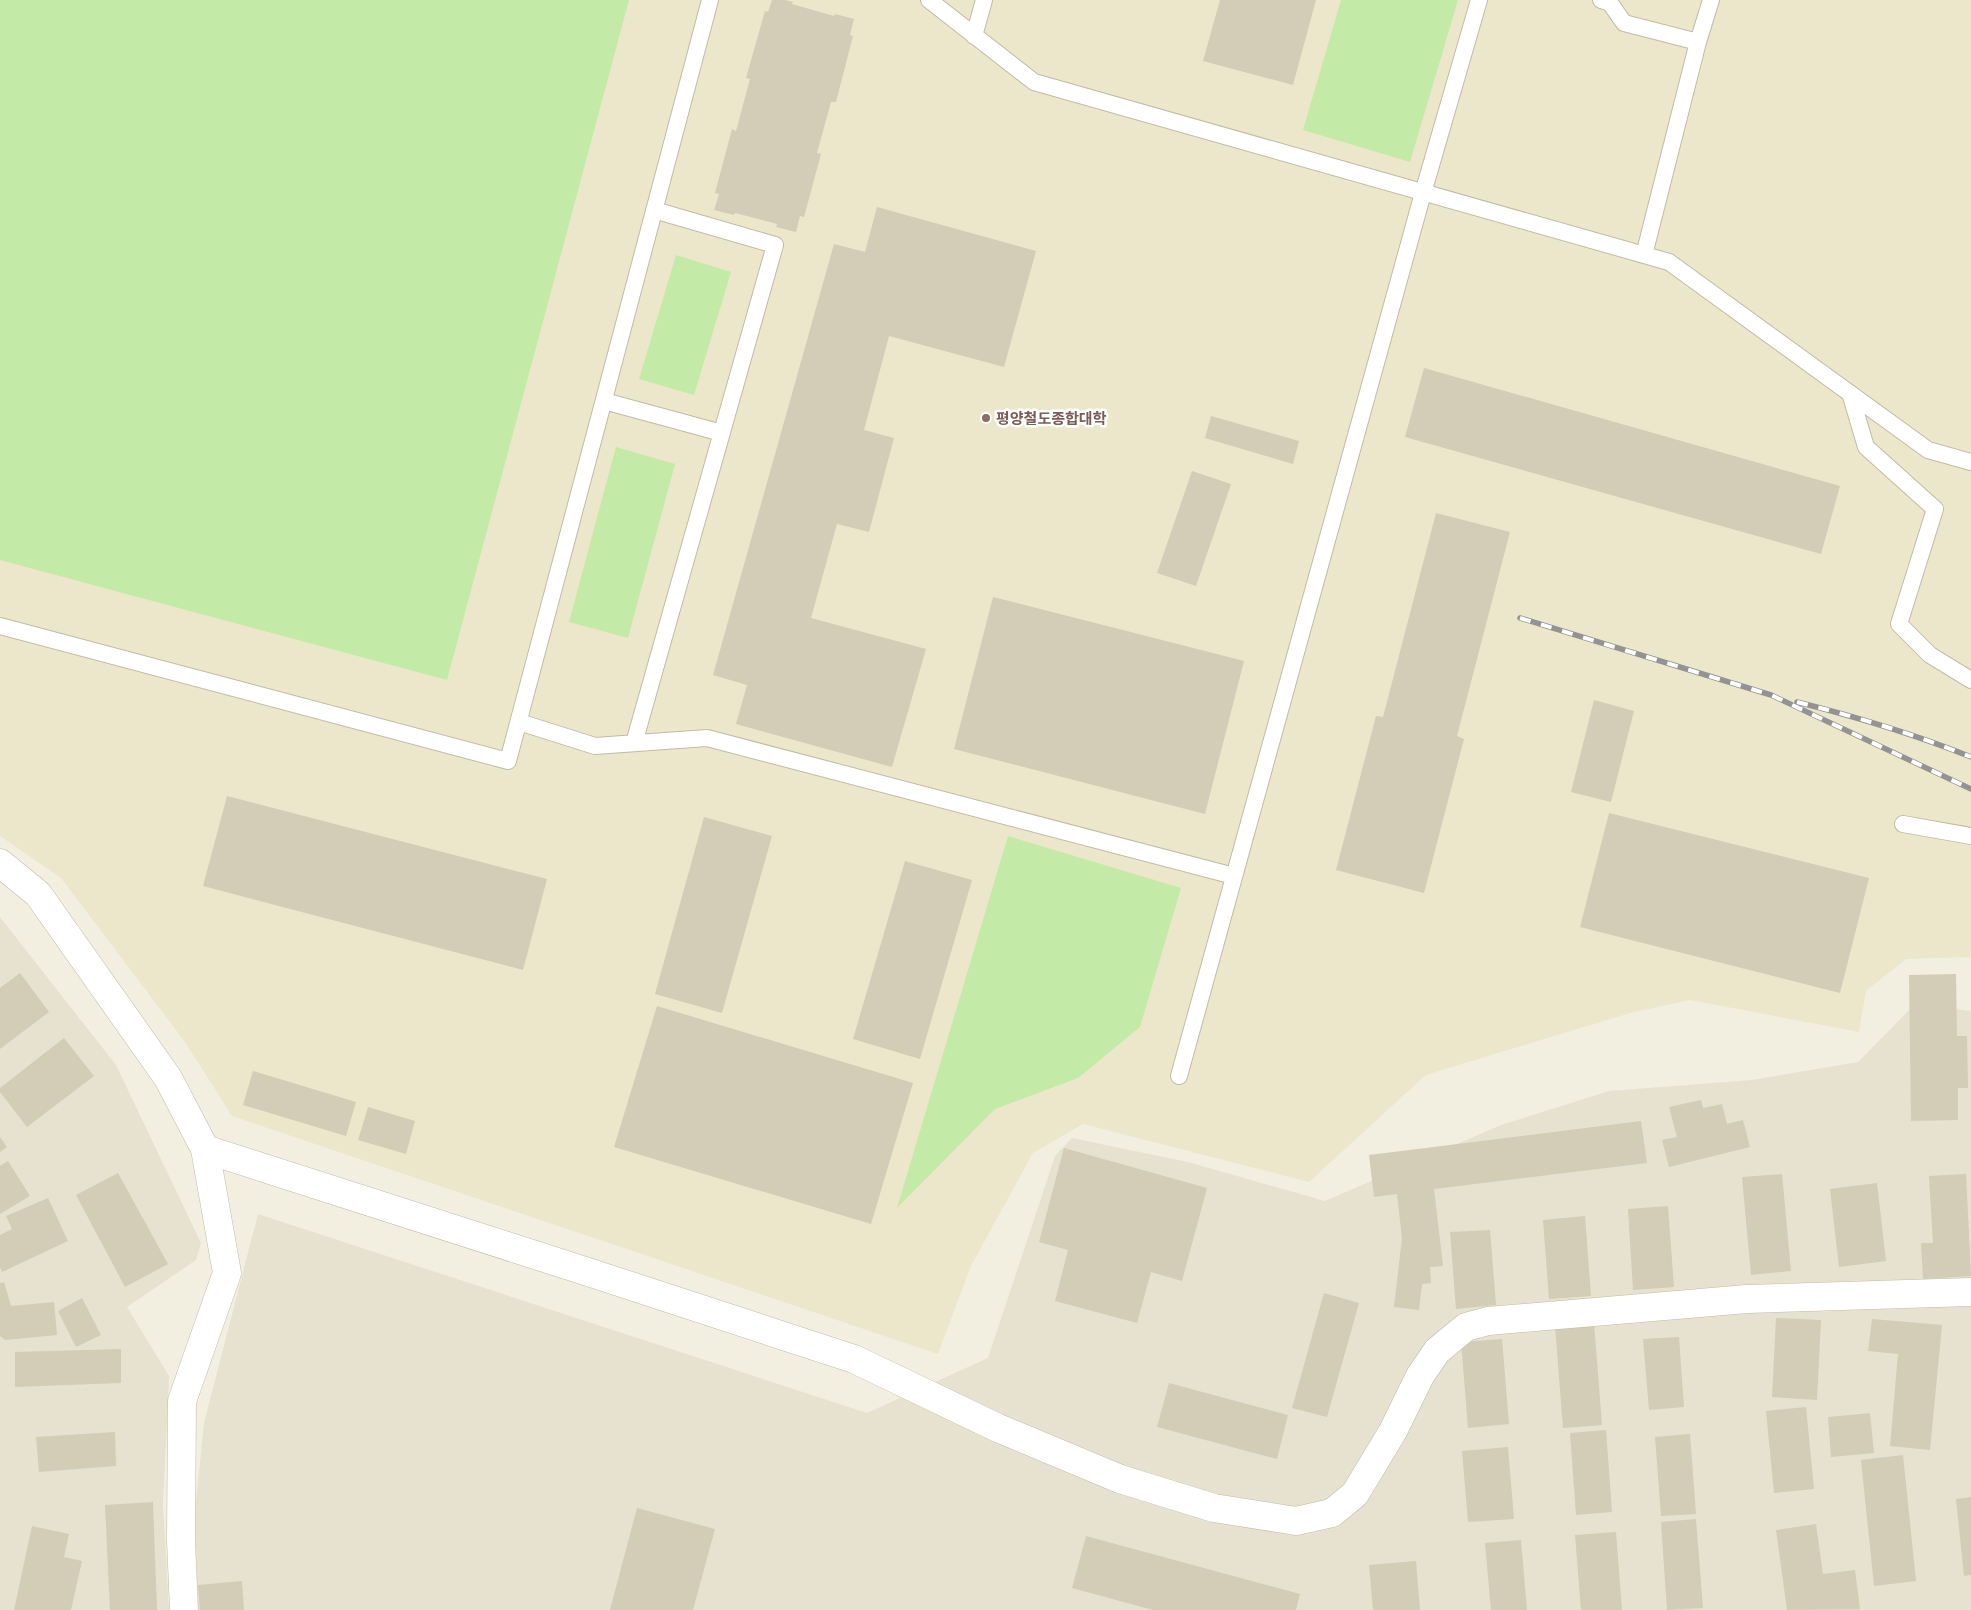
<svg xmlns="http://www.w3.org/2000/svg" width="1971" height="1610" font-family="'Noto Sans','Noto Sans KR',sans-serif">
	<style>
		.residential { fill: #e6e2cf }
		.education { fill: #ece7ca }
		.green { fill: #c3eaa6 }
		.building { fill: #d3ccb6 }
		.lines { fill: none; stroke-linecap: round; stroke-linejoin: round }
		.lane-casing { stroke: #c0bba6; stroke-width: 18 }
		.street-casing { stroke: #c0bba6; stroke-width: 29 }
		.lane { stroke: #fff; stroke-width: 16 }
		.street { stroke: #fff; stroke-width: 28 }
		.rail-casing { stroke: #939393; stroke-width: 5.5 }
		.rail { stroke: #fff; stroke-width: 4; stroke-dasharray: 11; stroke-linecap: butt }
		.education-dot { fill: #8d6e63; stroke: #fff; stroke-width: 2 }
		.labels { text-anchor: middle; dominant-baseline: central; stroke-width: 5; stroke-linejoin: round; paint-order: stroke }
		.education-label { font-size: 15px; font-weight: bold; fill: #785e54; stroke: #fff; text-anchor: start }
	</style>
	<rect width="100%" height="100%" fill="#f2efe1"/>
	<path class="residential" d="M0 917 116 1065 201 1243 196 1260 127 1307 169 1376 163 1504 169 1610H0Z
		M1915 1004 1971 1011V1610H198L195 1511 204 1423 258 1214 867 1413 988 1358 1055 1156 1072 1138 1188 1162 1325 1201 1501 1125 1609 1091 1752 1080 1858 1062Z"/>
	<path class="education" d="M0 0H1971V957L1906 959 1866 991 1859 1032 1690 1000 1630 1013 1426 1075 1309 1182 1083 1124 1033 1153 971 1266 938 1354 232 1116 185 1042 61 878 0 836Z"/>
	<path class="green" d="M0 0H629L447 680 0 560Z
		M1341 0H1458L1410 162 1303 130Z
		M676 255 731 272 694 395 639 379Z
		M616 447 675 464 628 638 569 622Z
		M1008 836 1181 888 1140 1027 1078 1078 995 1109 897 1208Z"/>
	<path class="building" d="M772 0H785L793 2 792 4 834 16 835 14 854 19 850 35 853 36 836 102H831L817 153 821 154 804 217 800 216 796 232 776 227 777 224 735 213 734 215 714 210 719 194 715 193 732 129 736 131 750 79 746 78 765 11 768 12Z
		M1220 0H1316L1293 85 1203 61Z
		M877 207 1036 251 1004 367 889 336 864 430 894 438 869 532 837 524 811 618 926 649 892 767 736 724 747 685 713 675 834 244 865 252Z
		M1424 368 1840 486 1821 554 1405 437Z
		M1211 416 1299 441 1293 464 1205 438Z
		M1192 471 1231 484 1196 586 1157 573Z
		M1436 513 1510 532 1457 736 1464 739 1424 893 1336 870 1376 716 1383 717Z
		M993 597 1244 661 1205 814 954 749Z
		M1594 700 1634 711 1611 802 1571 792Z
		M227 796 547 879 523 970 203 886Z
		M1609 813 1869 878 1840 993 1580 927Z
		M704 817 772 836 722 1013 655 994Z
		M905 861 972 880 920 1059 853 1039Z
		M20 973 49 1012 0 1049V988Z
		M1956 974 1957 1036H1967L1968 1088H1958V1120L1911 1121 1909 975Z
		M657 1006 913 1083 871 1224 614 1147Z
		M64 1038 94 1076 27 1127 0 1092V1088Z
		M253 1071 356 1102 346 1136 243 1105Z
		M1701 1100 1703 1108 1722 1104 1727 1124 1743 1120 1750 1147 1669 1167 1662 1140 1677 1137 1669 1107Z
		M368 1107 415 1121 406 1154 358 1140Z
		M1641 1121 1647 1163 1434 1189 1443 1266 1430 1267 1431 1283 1422 1284 1419 1310 1394 1307 1402 1238 1397 1194 1374 1197 1369 1155Z
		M0 1137 7 1147 0 1152Z
		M1064 1148 1207 1188 1182 1281 1151 1272 1137 1323 1055 1301 1068 1250 1039 1242Z
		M8 1161 30 1196 0 1214V1166Z
		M118 1173 168 1264 125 1287 76 1195Z
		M1782 1174 1791 1271 1751 1275 1742 1177Z
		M1966 1174 1971 1276 1923 1279 1921 1243H1933L1929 1176Z
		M1877 1183 1886 1261 1839 1267 1830 1189Z
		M48 1198 68 1241 2 1272 0 1267V1235L12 1229 6 1216Z
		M1668 1206 1674 1287 1633 1290 1628 1209Z
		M1585 1216 1591 1296 1549 1299 1543 1220Z
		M1490 1230 1496 1305 1456 1309 1450 1232Z
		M4 1282 11 1306 54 1302 57 1335 5 1340 0 1336V1283Z
		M1324 1293 1359 1303 1327 1417 1292 1408Z
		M82 1298 101 1335 76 1347 58 1311Z
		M1776 1318 1821 1320 1817 1400 1772 1397Z
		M1872 1319 1942 1325 1930 1450 1890 1446 1898 1354 1868 1351Z
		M1594 1323 1602 1425 1563 1428 1555 1326Z
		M1679 1337 1684 1407 1649 1410 1643 1339Z
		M1502 1339 1509 1424 1468 1428 1461 1342Z
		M121 1349V1383L15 1387V1352Z
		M1169 1383 1288 1415 1277 1459 1157 1427Z
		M1806 1407 1814 1489 1774 1493 1766 1411Z
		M1870 1413 1874 1453 1831 1457 1828 1417Z
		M1606 1430 1612 1512 1576 1515 1570 1433Z
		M115 1432 116 1466 39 1472 36 1437Z
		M1690 1434 1696 1514 1661 1516 1655 1437Z
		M1508 1447 1514 1519 1468 1522 1462 1451Z
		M1903 1455 1916 1581 1874 1586 1861 1460Z
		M1971 1497V1575L1964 1576 1956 1499Z
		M153 1502 157 1610H110L105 1505Z
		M637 1508 715 1529 693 1610H610Z
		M1696 1519 1703 1608 1667 1610 1661 1522Z
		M1816 1524 1823 1574 1855 1570 1860 1609 1787 1610 1776 1530Z
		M32 1526 69 1534 64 1557 82 1561 71 1610H14Z
		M1616 1532 1622 1610H1581L1575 1535Z
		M1086 1536 1300 1594 1296 1610H1153L1072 1588Z
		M1521 1540 1527 1610H1491L1485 1543Z
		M1416 1561 1420 1610H1373L1369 1565Z
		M242 1581 244 1610H200L198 1585Z"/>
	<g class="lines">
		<g class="lane-casing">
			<path id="lane" d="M929 0 1034 82 1669 262 1928 450 1971 462
				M1601 0 1610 3 1624 23 1698 42 1644 255
				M974 36 984 0
				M1698 42 1711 0
				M1850 393 1866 447 1935 509 1899 624 1930 655 1971 680
				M604 401 722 433
				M0 626 508 761 710 0
				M519 722 595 746 707 738 1234 876
				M634 743 775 245 654 210
				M1903 824 1971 836
				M1179 1076 1423 193 1479 0"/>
		</g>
		<g class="street-casing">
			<path id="street" d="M0 863 38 894 168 1078 205 1149 227 1273 182 1401 181 1541 184 1610
				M205 1149 585 1271 854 1359 998 1428 1120 1479 1214 1508 1296 1521 1332 1513 1355 1494 1393 1431 1420 1376 1437 1351 1466 1327 1488 1321 1747 1299 1971 1292"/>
		</g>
		<use href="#lane" class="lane"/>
		<use href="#street" class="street"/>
		<g class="rail-casing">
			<path id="rail" d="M1520 618 1771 695 1971 789
				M1797 702C1857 717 1914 734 1971 757"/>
		</g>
		<use href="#rail" class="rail"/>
	</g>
	<circle class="education-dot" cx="986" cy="418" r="5"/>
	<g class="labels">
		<g class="education-label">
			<text x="996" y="418">평양철도종합대학</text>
		</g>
	</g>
</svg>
